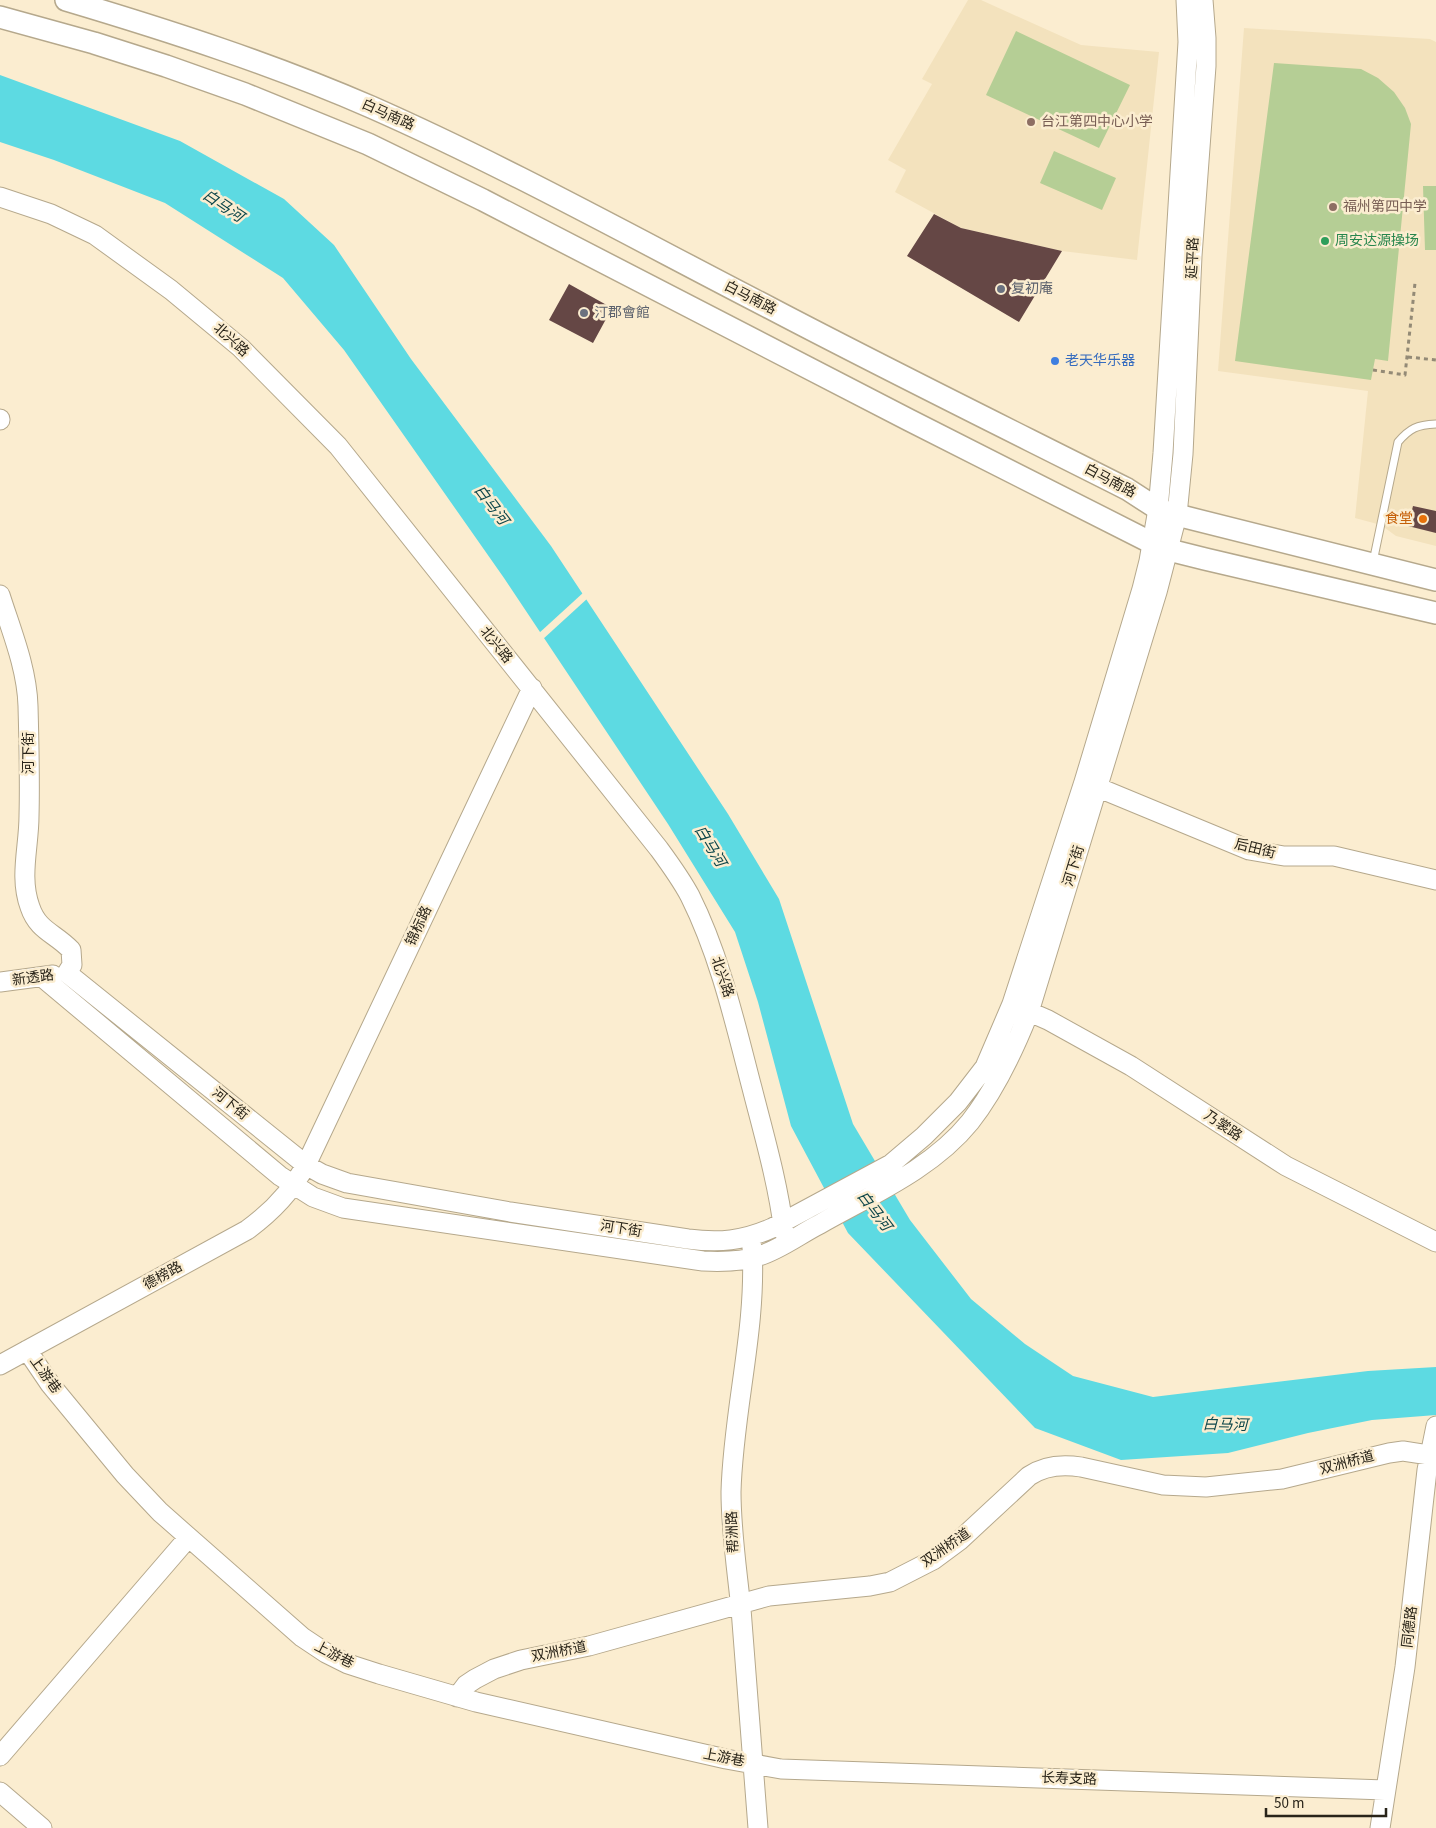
<svg xmlns="http://www.w3.org/2000/svg" width="1436" height="1828" font-family="'Source Sans 3','Noto Sans SC',sans-serif">
	<style>
		.built { fill: #f3e2bd }
		.green { fill: #b5ce95 }
		.water { fill: #5ddae2 }
		.pier { fill: #fbedd0 }
		.building { fill: #654745 }
		.lines { fill: none; stroke-linecap: round; stroke-linejoin: round }
		.lane-casing { stroke: #b5a88c; stroke-width: 9 }
		.secondary-casing { stroke: #b5a88c; stroke-width: 21 }
		.primary-casing { stroke: #b5a88c; stroke-width: 24 }
		.path { stroke: #938a76; stroke-width: 3; stroke-dasharray: 4 4; stroke-linecap: butt }
		.lane { stroke: #fff; stroke-width: 7 }
		.secondary { stroke: #fff; stroke-width: 19 }
		.primary { stroke: #fff; stroke-width: 21 }
		.education-dot { fill: #8d6e63; stroke: #fbedd0; stroke-width: 2 }
		.leisure-dot { fill: #2e9e5b; stroke: #fbedd0; stroke-width: 2 }
		.worship-dot { fill: #6b7280; stroke: #fbedd0; stroke-width: 2 }
		.shop-dot { fill: #3f7fe0; stroke: #fbedd0; stroke-width: 2 }
		.food-dot { fill: #e8710a; stroke: #fbedd0; stroke-width: 2 }
		.labels { text-anchor: middle; dominant-baseline: central; stroke-width: 5; stroke-linejoin: round; paint-order: stroke }
		.street-label { font-size: 14px; fill: #292419; stroke: #fbedd0 }
		.education-label { font-size: 14px; fill: #785e54; stroke: #fbedd0; text-anchor: start }
		.leisure-label { font-size: 14px; fill: #27864d; stroke: #fbedd0; text-anchor: start }
		.worship-label { font-size: 14px; fill: #5b616d; stroke: #fbedd0; text-anchor: start }
		.shop-label { font-size: 14px; fill: #366cbe; stroke: #fbedd0; text-anchor: start }
		.food-label { font-size: 14px; fill: #c56008; stroke: #fbedd0; text-anchor: end }
		.water-label { font-size: 15px; font-style: italic; fill: #0d464a; stroke: #fbedd0 }
	</style>
	<rect width="100%" height="100%" fill="#fbedd0"/>
	<path class="built" d="M968 0H981L1081 45 1159 52 1137 260 1062 251 961 228 895 192 906 170 888 160 932 84 922 79Z
		M1244 28 1430 39 1436 42V546L1396 536 1381 525 1355 518 1368 391 1218 371Z"/>
	<path class="green" d="M1016 31 1130 85 1099 148 986 95Z
		M1274 63 1361 69 1378 78 1394 92 1405 108 1411 124 1388 361 1375 359 1371 380 1235 361Z
		M1054 151 1116 178 1102 210 1040 183Z
		M1423 186H1436V250H1425Z"/>
	<path class="water" d="M0 75 180 141 284 199 334 245 411 359 551 546 728 814 779 899 853 1124 910 1220 971 1299 1025 1344 1073 1376 1153 1397 1368 1371 1436 1367V1415L1372 1420 1308 1433 1228 1453 1121 1460 1035 1428 848 1233 791 1126 758 1002 735 932 668 824 504 578 344 350 283 278 165 203 54 160 0 142Z"/>
	<path class="pier" d="M584 592 588 598 542 640 538 634Z"/>
	<path class="building" d="M934 214 961 228 1062 251 1019 322 907 256Z
		M569 284 612 308 593 343 549 320Z
		M1413 506 1436 511V533L1408 526Z"/>
	<g class="lines">
		<g class="lane-casing">
			<path id="lane" d="M1373 562 1398 442C1410 428 1417 425 1436 424"/>
		</g>
		<g class="secondary-casing">
			<path id="secondary" d="M0 197 51 214 95 235 171 290 241 348 338 446 659 849C670 864 681 879 690 896 720 956 735 1023 752 1088 764 1135 778 1183 784 1232
				M0 419V420
				M0 595C11 630 27 668 28 706 29 742 30 780 29 816 29 847 19 877 30 907 38 931 55 933 71 950L72 965 67 973
				M1087 783 1249 850 1284 856H1334L1436 880
				M67 973 306 1165 322 1174 347 1183 510 1212 688 1239C719 1243 743 1241 772 1228L891 1164 924 1136 958 1102 985 1067 1012 1004 1084 782 1142 589 1149 561 1158 509 1163 453 1188 42 1186 0
				M42 977 280 1176 313 1197 343 1208 703 1261C722 1262 741 1262 759 1256 781 1249 800 1234 820 1224 871 1195 932 1169 970 1122 995 1090 1014 1050 1029 1012L1157 592 1177 515 1183 454 1192 256 1206 66V38L1203 0
				M0 982 53 975
				M1018 1007 1048 1020 1131 1066 1286 1166 1436 1242
				M752 1247C757 1329 733 1410 731 1492 731 1531 737 1570 741 1609 747 1682 753 1755 758 1828
				M27 1350 50 1384 125 1475 160 1512 302 1637 326 1653 348 1664 379 1674 476 1702 726 1759 781 1769 1385 1790
				M0 1365 247 1230C272 1212 291 1192 306 1165L532 688
				M457 1697 466 1685 475 1679 494 1669 521 1660 589 1646 769 1596 870 1586 890 1582 933 1560 960 1540 1029 1476C1045 1465 1062 1464 1081 1467L1163 1485 1206 1487 1282 1479 1389 1453 1403 1451 1436 1456
				M0 1756 188 1538
				M0 1792 42 1828
				M1380 1828 1405 1667 1427 1470 1436 1426"/>
		</g>
		<g class="primary-casing">
			<path id="primary" d="M66 0C170 31 272 64 371 107 507 167 638 240 770 308 888 370 1008 429 1127 489L1158 509 1177 515 1436 580
				M0 17 94 43 166 66 245 94 368 144 483 200 909 420 1152 543 1169 550 1205 559 1436 613"/>
		</g>
		<path class="path" d="M1408 357 1436 360
			M1373 370 1405 375 1415 283"/>
		<use href="#lane" class="lane"/>
		<use href="#secondary" class="secondary"/>
		<use href="#primary" class="primary"/>
	</g>
	<g class="education-dot">
		<circle cx="1031" cy="122" r="5"/>
		<circle cx="1333" cy="207" r="5"/>
	</g>
	<circle class="leisure-dot" cx="1325" cy="241" r="5"/>
	<g class="worship-dot">
		<circle cx="1001" cy="289" r="5"/>
		<circle cx="584" cy="313" r="5"/>
	</g>
	<circle class="shop-dot" cx="1055" cy="361" r="5"/>
	<circle class="food-dot" cx="1423" cy="519" r="5"/>
	<g class="labels">
		<g class="street-label">
			<text transform="translate(388 115) rotate(24)">白马南路</text>
			<text transform="translate(1193 258) rotate(-87)">延平路</text>
			<text transform="translate(750 298) rotate(27)">白马南路</text>
			<text transform="translate(231 340) rotate(42)">北兴路</text>
			<text transform="translate(1110 481) rotate(28)">白马南路</text>
			<text transform="translate(496 645) rotate(51)">北兴路</text>
			<text transform="translate(29 753) rotate(-90)">河下街</text>
			<text transform="translate(1255 849) rotate(14)">后田街</text>
			<text transform="translate(1074 866) rotate(-73)">河下街</text>
			<text transform="translate(419 926) rotate(-65)">锦标路</text>
			<text transform="translate(722 977) rotate(71)">北兴路</text>
			<text transform="translate(33 978) rotate(-8)">新透路</text>
			<text transform="translate(230 1104) rotate(39)">河下街</text>
			<text transform="translate(1223 1126) rotate(34)">乃裳路</text>
			<text transform="translate(621 1229) rotate(9)">河下街</text>
			<text transform="translate(163 1276) rotate(-29)">德榜路</text>
			<text transform="translate(45 1375) rotate(54)">上游巷</text>
			<text transform="translate(1347 1463) rotate(-15)">双洲桥道</text>
			<text transform="translate(733 1532) rotate(-93)">帮洲路</text>
			<text transform="translate(946 1548) rotate(-35)">双洲桥道</text>
			<text transform="translate(1410 1627) rotate(-83)">同德路</text>
			<text transform="translate(559 1652) rotate(-11)">双洲桥道</text>
			<text transform="translate(334 1655) rotate(27)">上游巷</text>
			<text transform="translate(724 1758) rotate(11)">上游巷</text>
			<text transform="translate(1069 1779) rotate(2)">长寿支路</text>
		</g>
		<g class="education-label">
			<text x="1041" y="122">台江第四中心小学</text>
			<text x="1343" y="207">福州第四中学</text>
		</g>
		<g class="leisure-label">
			<text x="1335" y="241">周安达源操场</text>
		</g>
		<g class="worship-label">
			<text x="1011" y="289">复初庵</text>
			<text x="594" y="313">汀郡會館</text>
		</g>
		<g class="shop-label">
			<text x="1065" y="361">老天华乐器</text>
		</g>
		<g class="food-label">
			<text x="1413" y="519">食堂</text>
		</g>
		<g class="water-label">
			<text transform="translate(223 206) rotate(34)">白马河</text>
			<text transform="translate(491 505) rotate(53)">白马河</text>
			<text transform="translate(710 846) rotate(59)">白马河</text>
			<text transform="translate(874 1211) rotate(53)">白马河</text>
			<text transform="translate(1225 1425) rotate(1)">白马河</text>
		</g>
	</g>
	<path d="M1266 1808v8h120v-8" fill="none" stroke="#292419" stroke-width="2.5"/>
	<text x="1274" y="1808" font-size="15" fill="#292419" stroke="#fbedd0" stroke-width="4" paint-order="stroke">50 m</text>
</svg>
